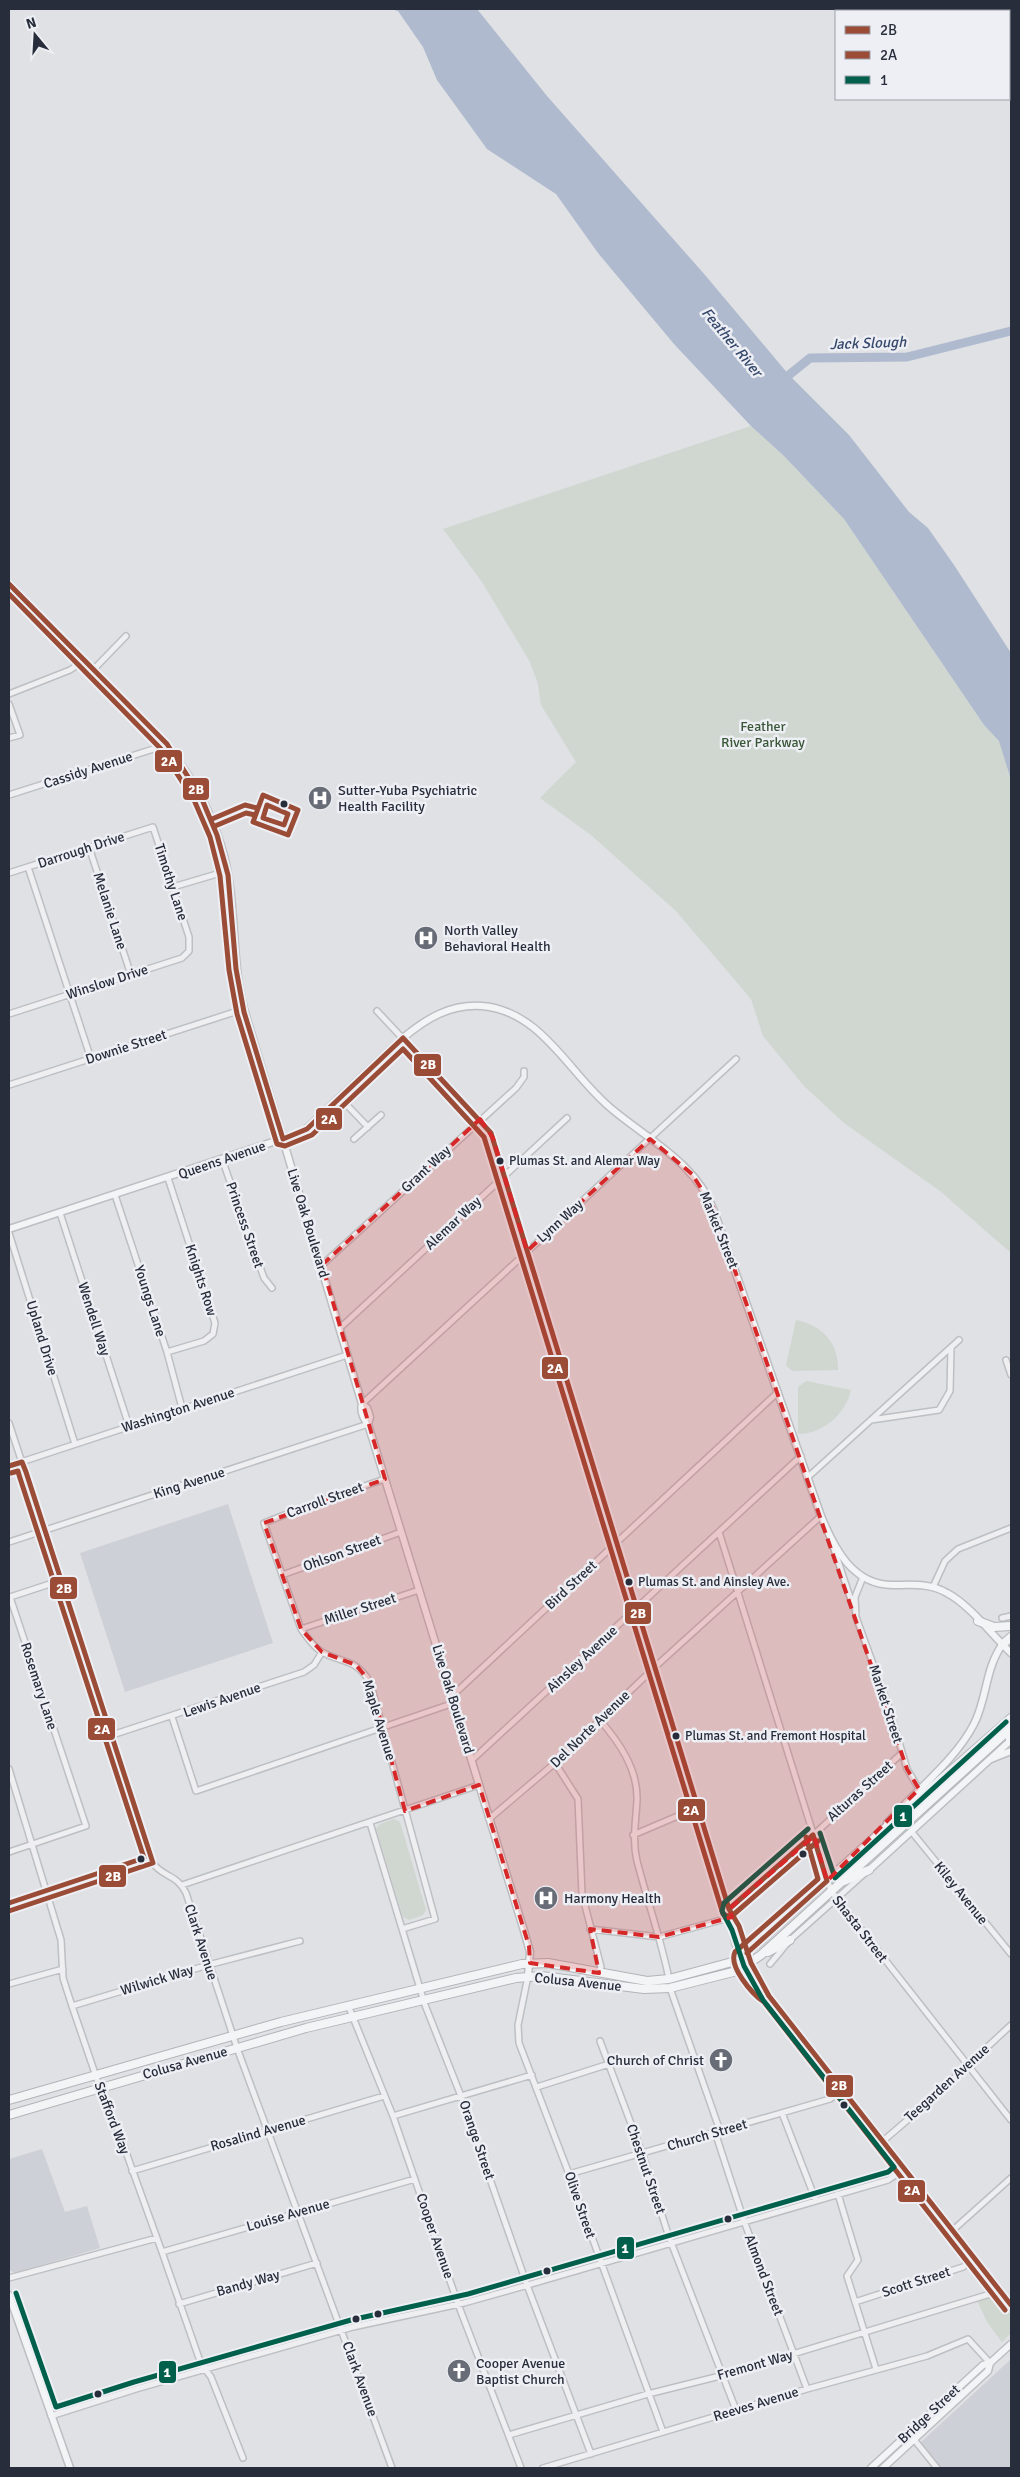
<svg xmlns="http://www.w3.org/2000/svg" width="1020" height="2477" font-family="Signika,sans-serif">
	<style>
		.built { fill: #ced0d7 }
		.green { fill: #cfd7d0 }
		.water { fill: #afbace }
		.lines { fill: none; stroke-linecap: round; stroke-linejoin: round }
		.river { stroke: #afbace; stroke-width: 9 }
		.minor-casing { stroke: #bdbfc2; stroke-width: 8 }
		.major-casing { stroke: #bcbec2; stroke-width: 9 }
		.highway-casing { stroke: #b2b4b8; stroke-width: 10 }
		.minor { stroke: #efeff1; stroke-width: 5 }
		.major { stroke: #f3f4f5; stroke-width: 6 }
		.highway { stroke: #f3f4f5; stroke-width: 8 }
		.bus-1-casing { stroke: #edeff4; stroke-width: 9 }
		.bus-2-casing { stroke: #edeff4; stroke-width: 9 }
		.bus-3-casing { stroke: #edeff4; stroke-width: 9 }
		.bus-1 { stroke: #9a4c36; stroke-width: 5 }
		.bus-2 { stroke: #9a4c36; stroke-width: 5 }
		.bus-3 { stroke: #00604c; stroke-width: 5 }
		.marked { fill: #d62828; fill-opacity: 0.2; stroke: #d62828; stroke-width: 4; stroke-dasharray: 10 6; stroke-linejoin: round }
		.bus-dot { fill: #282d3b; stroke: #edeff4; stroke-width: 2 }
		.labels { text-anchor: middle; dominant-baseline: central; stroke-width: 5; stroke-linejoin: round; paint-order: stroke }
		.bus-label { font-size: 13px; fill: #282d3b; stroke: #edeff4; text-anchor: start }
		.park-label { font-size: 14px; fill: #395637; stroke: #edeff4 }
		.street-label { font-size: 14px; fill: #282d3b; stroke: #edeff4 }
		.poi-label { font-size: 14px; fill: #282d3b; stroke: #edeff4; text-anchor: start }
		.water-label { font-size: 15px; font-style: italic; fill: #36486c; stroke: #edeff4 }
		.line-badge { stroke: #edeff4; stroke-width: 2 }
		.badge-label { font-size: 14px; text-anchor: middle; font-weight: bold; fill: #fff }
	</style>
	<rect width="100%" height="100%" fill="#dfe1e4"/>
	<path class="built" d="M228 1504 273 1643 125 1692 80 1553Z
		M42 2149 65 2212 87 2206 100 2248 15 2273 9 2270V2159Z
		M1011 2359V2468H941L920 2443Z"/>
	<path class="green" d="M751 426 783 455 844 519 984 725C989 730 995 735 999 740 1007 752 1005 768 1011 780V1253L940 1191 844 1123 804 1086 763 1036 751 999 676 911 591 835 540 798 576 762 541 705 538 684 530 662 482 582 443 529Z
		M796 1320C822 1325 839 1343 838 1370L792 1371 786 1365Z
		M806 1381 851 1390C846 1413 825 1432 801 1434L798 1433V1387Z
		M394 1819 400 1822 426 1910 423 1915 409 1920 403 1917 376 1829 380 1824Z
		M994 2292 1011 2315V2333L1002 2342 987 2322 976 2298Z"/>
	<path class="water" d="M391 9H477L547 96 705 275 789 375 849 435 909 512 928 528 954 565 1011 653V780L999 741 984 725 844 519 783 455 751 426 674 344 598 253 556 194 487 149 437 80 423 47 398 11Z"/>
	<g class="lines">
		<path class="river" d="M789 375 810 358 907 357 1011 331"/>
		<g class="minor-casing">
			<path id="minor" d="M93 670 126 636
				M9 694 70 670 84 661
				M9 704 20 735 9 738
				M9 795 166 745
				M89 847 131 975
				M28 867 91 1059
				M9 873 153 827 189 937V951L182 958 9 1014
				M173 887 227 871
				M377 1011 491 1133 729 1909 732 1917 739 1926 751 1963 769 1996 1011 2305
				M9 1085 244 1009
				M340 1098 368 1127
				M354 1139 381 1115
				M222 1159 264 1278 272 1288
				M115 1195 167 1352 182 1408
				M60 1213 129 1426
				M9 1233 75 1444
				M322 1265 516 1088 524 1077V1071
				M340 1328 567 1118
				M167 1352 204 1341 213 1334 215 1323 168 1178
				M1006 1360 1011 1375
				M362 1404 736 1059
				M871 1420 939 1410 950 1391 951 1348
				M9 1423 153 1863C162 1877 177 1874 186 1893L237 2048 392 2468
				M9 1466 347 1355
				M808 1477 959 1340
				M385 1479 319 1501 264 1523 301 1629C307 1637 313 1647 322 1652 343 1664 354 1657 370 1682L435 1919 402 1929
				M719 1532 831 1891 1011 2120
				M9 1542 368 1424
				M833 1546 853 1606
				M282 1575 401 1532
				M863 1577 855 1597 856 1617 888 1705 907 1769 919 1789
				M933 1587 945 1561 958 1549 1011 1528
				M1002 1618 1011 1616
				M301 1629 419 1590
				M452 1696 778 1392
				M172 1717 196 1791 454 1703
				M599 1719C619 1742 638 1769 637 1800 636 1821 632 1840 637 1861 647 1900 661 1939 669 1979
				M112 1735 304 1672 314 1665 322 1652
				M472 1760 801 1456
				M555 1763 578 1799 582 1894 601 1967 599 1973
				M9 1769 61 1940 63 1978 72 2006 102 2094 118 2130 162 2252 201 2364 211 2377 243 2458
				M489 1819 555 1763 655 1667 821 1516
				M370 1823 425 2005 461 2096 527 2285 591 2454
				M911 1831 1011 1954
				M633 1835 699 1807
				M9 1852 86 1826 10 1597 62 1580
				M182 1885 479 1785
				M729 1909 807 1841 902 1753
				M9 1911 153 1863
				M732 1918C731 1944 746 1983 769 1996
				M590 1929 659 1937 732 1917
				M770 1964 790 1940 864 1874
				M528 1976 518 2025 519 2043 569 2174 663 2432
				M9 1984 63 1969
				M670 1988 720 2131
				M348 2005 393 2116 458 2304 521 2468
				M72 2006 208 1965 300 1941
				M600 2041 642 2153 669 2237 736 2410
				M537 2087 609 2064
				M782 2113 816 2201
				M393 2116 532 2075
				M715 2132 744 2221 807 2389
				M883 2141 926 2104 1011 2025
				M132 2171 384 2096
				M569 2174 830 2099 842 2090
				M838 2194 858 2260 847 2276 876 2369
				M953 2230 1011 2178
				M162 2252 415 2179
				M9 2278 157 2238
				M855 2302 963 2267 975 2259
				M179 2304 317 2263
				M51 2416 136 2389 353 2327 464 2303 514 2289 888 2180 905 2169
				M509 2435 648 2394 724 2375 990 2294 999 2289
				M912 2437 937 2468
				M543 2468 807 2389 927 2356 968 2339 990 2363"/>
		</g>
		<g class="major-casing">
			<path id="major" d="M9 584C41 617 72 649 104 681 160 737 203 777 224 856 237 906 231 959 244 1009L362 1404C360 1412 363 1418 368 1424L525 1934 530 1952 528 1976
				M9 1229 303 1132 403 1038C427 1018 450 1004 482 1006 543 1011 570 1076 613 1110 649 1140 697 1164 714 1211L821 1516C834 1548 853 1586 894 1585 913 1585 930 1583 947 1593 970 1605 992 1635 1011 1653
				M362 1404 367 1408 370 1417 368 1424
				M991 1759 1011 1751
				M887 1823C914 1792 955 1761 974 1724 987 1699 985 1669 1002 1645
				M869 1870 1011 1740
				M9 2295 70 2468
				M871 2468 983 2365 990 2363 1011 2344
				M883 2468 988 2371 990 2363"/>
		</g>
		<g class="highway-casing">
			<path id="highway" d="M978 1621 994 1627 1011 1626
				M1002 1645 1011 1637
				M1010 1739 1011 1738
				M844 1881 869 1870
				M768 1952 790 1940
				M9 2100 281 2022 522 1964 548 1963 647 1981 669 1979 732 1962 756 1945 875 1837 1011 1718
				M9 2115 306 2028 516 1978 541 1976 644 1989 670 1988 737 1971 761 1955 1011 1728"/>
		</g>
		<use href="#minor" class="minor"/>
		<use href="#major" class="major"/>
		<use href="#highway" class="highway"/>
		<g class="bus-1-casing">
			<path id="bus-1" d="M9 584 167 744 201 797 217 835 228 875 236 969 244 1012 283 1139 307 1129 403 1038 491 1133 729 1909 739 1926 751 1963 769 1996 1011 2305
				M263 795 298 810 288 835 253 822Z
				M212 819 245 805 257 808
				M9 1466 22 1462 26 1472 153 1863 9 1911
				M729 1909 813 1835
				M747 1953 827 1881 813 1835"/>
		</g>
		<g class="bus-2-casing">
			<path id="bus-2" d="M9 594 161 749 194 800 210 837 220 876 229 970 237 1014 277 1144 285 1146 312 1135 403 1049 484 1137 723 1914 728 1916 733 1915 818 1841
				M267 805 288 814 284 825 263 818Z
				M215 826 246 813 255 815
				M806 1837 818 1879 735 1952C728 1966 752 1994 764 2002L1005 2310
				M9 1903 144 1858 19 1475 18 1471 11 1473"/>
		</g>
		<g class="bus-3-casing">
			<path id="bus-3" d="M820 1833 835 1878 1006 1722
				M16 2293 56 2407 134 2382 351 2320 468 2294 888 2172 894 2167 763 2000 744 1966 732 1930 722 1911 724 1903 808 1829"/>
		</g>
		<use href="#bus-1" class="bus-1"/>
		<use href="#bus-2" class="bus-2"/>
		<use href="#bus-3" class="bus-3"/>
	</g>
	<path class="marked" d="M480 1119 493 1138 527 1251 650 1139 692 1174 713 1207 907 1769 919 1789 827 1881 814 1836 729 1909 732 1917 659 1937 590 1929 599 1973 530 1963 529 1946 479 1785 405 1811 370 1682 356 1665 322 1652 301 1629 264 1523 385 1479 322 1265Z"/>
	<defs>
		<g id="hospital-disc" transform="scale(1.25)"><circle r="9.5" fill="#686c76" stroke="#edeff4"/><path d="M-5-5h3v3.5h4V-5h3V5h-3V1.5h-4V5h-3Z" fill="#fff"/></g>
		<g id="church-disc" transform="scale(1.25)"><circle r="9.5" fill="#686c76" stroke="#edeff4"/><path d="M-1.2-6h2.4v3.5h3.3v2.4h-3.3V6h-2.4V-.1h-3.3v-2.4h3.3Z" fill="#fff"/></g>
	</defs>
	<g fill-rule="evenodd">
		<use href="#hospital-disc" x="320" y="798"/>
		<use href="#hospital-disc" x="426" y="938"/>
		<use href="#hospital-disc" x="546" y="1898"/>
		<use href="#church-disc" x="721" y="2060"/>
		<use href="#church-disc" x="459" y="2371"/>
	</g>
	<g class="bus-dot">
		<circle cx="284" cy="804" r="4.5"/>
		<circle cx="500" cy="1161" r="4.5"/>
		<circle cx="629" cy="1582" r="4.5"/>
		<circle cx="676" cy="1736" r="4.5"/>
		<circle cx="803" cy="1854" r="4.5"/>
		<circle cx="141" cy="1859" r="4.5"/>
		<circle cx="844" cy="2105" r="4.5"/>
		<circle cx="728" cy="2219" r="4.5"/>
		<circle cx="547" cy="2271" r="4.5"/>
		<circle cx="378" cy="2314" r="4.5"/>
		<circle cx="356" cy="2319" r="4.5"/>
		<circle cx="98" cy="2394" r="4.5"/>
	</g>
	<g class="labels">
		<g class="bus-label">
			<text x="509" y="1161">Plumas St. and Alemar Way</text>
			<text x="638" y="1582">Plumas St. and Ainsley Ave.</text>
			<text x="685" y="1736">Plumas St. and Fremont Hospital</text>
		</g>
		<g class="park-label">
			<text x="763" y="726">Feather<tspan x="763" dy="16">River Parkway</tspan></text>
		</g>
		<g class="street-label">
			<text transform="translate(88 770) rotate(-18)">Cassidy Avenue</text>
			<text transform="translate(81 850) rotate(-18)">Darrough Drive</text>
			<text transform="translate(171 882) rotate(72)">Timothy Lane</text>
			<text transform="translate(110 911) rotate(72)">Melanie Lane</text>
			<text transform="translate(107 982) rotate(-18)">Winslow Drive</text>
			<text transform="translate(126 1047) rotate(-18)">Downie Street</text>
			<text transform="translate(222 1160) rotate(-19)">Queens Avenue</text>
			<text transform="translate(426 1169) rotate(-43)">Grant Way</text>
			<text transform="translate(560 1221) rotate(-42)">Lynn Way</text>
			<text transform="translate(308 1223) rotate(73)">Live Oak Boulevard</text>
			<text transform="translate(453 1223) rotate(-43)">Alemar Way</text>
			<text transform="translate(245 1225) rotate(71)">Princess Street</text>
			<text transform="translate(719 1230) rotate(68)">Market Street</text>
			<text transform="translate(201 1280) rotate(72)">Knights Row</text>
			<text transform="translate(150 1301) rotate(72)">Youngs Lane</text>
			<text transform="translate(94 1319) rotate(72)">Wendell Way</text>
			<text transform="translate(42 1338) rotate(73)">Upland Drive</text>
			<text transform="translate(178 1410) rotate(-18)">Washington Avenue</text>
			<text transform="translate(189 1483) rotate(-18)">King Avenue</text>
			<text transform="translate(325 1500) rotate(-20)">Carroll Street</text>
			<text transform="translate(342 1553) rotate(-20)">Ohlson Street</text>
			<text transform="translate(571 1585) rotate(-43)">Bird Street</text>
			<text transform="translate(360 1609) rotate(-18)">Miller Street</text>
			<text transform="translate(582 1659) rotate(-43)">Ainsley Avenue</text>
			<text transform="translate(39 1686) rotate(72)">Rosemary Lane</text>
			<text transform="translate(453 1699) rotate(73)">Live Oak Boulevard</text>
			<text transform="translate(222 1700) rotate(-19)">Lewis Avenue</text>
			<text transform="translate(886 1704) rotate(72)">Market Street</text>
			<text transform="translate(379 1720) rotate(73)">Maple Avenue</text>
			<text transform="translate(590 1729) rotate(-44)">Del Norte Avenue</text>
			<text transform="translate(860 1791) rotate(-42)">Alturas Street</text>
			<text transform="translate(961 1893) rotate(51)">Kiley Avenue</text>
			<text transform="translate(860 1929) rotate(52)">Shasta Street</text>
			<text transform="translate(201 1942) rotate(72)">Clark Avenue</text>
			<text transform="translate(157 1980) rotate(-17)">Wilwick Way</text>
			<text transform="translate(578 1982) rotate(6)">Colusa Avenue</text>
			<text transform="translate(185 2063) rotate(-16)">Colusa Avenue</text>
			<text transform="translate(947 2083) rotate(-42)">Teegarden Avenue</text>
			<text transform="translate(112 2118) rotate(69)">Stafford Way</text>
			<text transform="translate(258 2133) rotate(-16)">Rosalind Avenue</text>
			<text transform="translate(707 2135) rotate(-16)">Church Street</text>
			<text transform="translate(477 2140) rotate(71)">Orange Street</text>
			<text transform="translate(646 2169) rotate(71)">Chestnut Street</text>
			<text transform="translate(580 2205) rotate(71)">Olive Street</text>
			<text transform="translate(288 2215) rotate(-16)">Louise Avenue</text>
			<text transform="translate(435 2236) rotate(71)">Cooper Avenue</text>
			<text transform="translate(764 2275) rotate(69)">Almond Street</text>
			<text transform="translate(916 2282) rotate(-18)">Scott Street</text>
			<text transform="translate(248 2283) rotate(-16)">Bandy Way</text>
			<text transform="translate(755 2365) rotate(-16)">Fremont Way</text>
			<text transform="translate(360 2379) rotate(70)">Clark Avenue</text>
			<text transform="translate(756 2404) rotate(-17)">Reeves Avenue</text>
			<text transform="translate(929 2414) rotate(-43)">Bridge Street</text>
		</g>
		<g class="poi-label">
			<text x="338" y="790">Sutter-Yuba Psychiatric<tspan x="338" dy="16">Health Facility</tspan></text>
			<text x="444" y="930">North Valley<tspan x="444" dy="16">Behavioral Health</tspan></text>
			<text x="564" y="1898">Harmony Health</text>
			<text x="704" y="2060" text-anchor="end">Church of Christ</text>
			<text x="476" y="2363">Cooper Avenue<tspan x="476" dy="16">Baptist Church</tspan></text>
		</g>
		<g class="water-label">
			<text transform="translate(732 342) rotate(50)">Feather River</text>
			<text transform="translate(868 343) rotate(-2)">Jack Slough</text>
		</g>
	</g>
	<g class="line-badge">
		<rect x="154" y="749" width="29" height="24" rx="5" fill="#9a4c36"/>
		<rect x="182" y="777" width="28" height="24" rx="5" fill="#9a4c36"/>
		<rect x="413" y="1053" width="29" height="24" rx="5" fill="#9a4c36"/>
		<rect x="315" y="1107" width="28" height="24" rx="5" fill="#9a4c36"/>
		<rect x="541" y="1356" width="28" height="24" rx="5" fill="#9a4c36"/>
		<rect x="49" y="1576" width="29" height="24" rx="5" fill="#9a4c36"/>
		<rect x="624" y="1601" width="28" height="24" rx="5" fill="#9a4c36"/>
		<rect x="87" y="1717" width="29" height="24" rx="5" fill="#9a4c36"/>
		<rect x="677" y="1798" width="29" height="24" rx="5" fill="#9a4c36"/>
		<rect x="893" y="1804" width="20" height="24" rx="5" fill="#00604c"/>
		<rect x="98" y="1864" width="29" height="24" rx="5" fill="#9a4c36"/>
		<rect x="825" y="2074" width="29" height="24" rx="5" fill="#9a4c36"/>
		<rect x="897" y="2179" width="29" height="24" rx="5" fill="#9a4c36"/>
		<rect x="616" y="2236" width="19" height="24" rx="5" fill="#00604c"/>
		<rect x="158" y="2360" width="19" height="24" rx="5" fill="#00604c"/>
	</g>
	<g class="badge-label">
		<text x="169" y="766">2A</text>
		<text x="196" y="794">2B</text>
		<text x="428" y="1069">2B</text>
		<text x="329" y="1124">2A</text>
		<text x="555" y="1373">2A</text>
		<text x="64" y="1593">2B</text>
		<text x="638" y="1618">2B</text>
		<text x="102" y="1734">2A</text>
		<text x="691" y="1815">2A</text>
		<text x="903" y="1821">1</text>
		<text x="113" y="1881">2B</text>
		<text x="839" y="2090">2B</text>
		<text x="912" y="2195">2A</text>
		<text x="625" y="2253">1</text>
		<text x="167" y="2377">1</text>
	</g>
	<rect width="1020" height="2477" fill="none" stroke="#282d3b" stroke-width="20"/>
	<rect x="835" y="10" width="175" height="90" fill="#edeff4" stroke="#9ea1aa"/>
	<rect x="845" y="26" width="25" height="8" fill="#9a4c36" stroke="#9ea1aa"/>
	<text x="880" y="35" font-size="15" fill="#282d3b">2B</text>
	<rect x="845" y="51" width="25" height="8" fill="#9a4c36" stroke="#9ea1aa"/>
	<text x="880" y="60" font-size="15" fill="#282d3b">2A</text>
	<rect x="845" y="76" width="25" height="8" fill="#00604c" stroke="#9ea1aa"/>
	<text x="880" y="85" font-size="15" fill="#282d3b">1</text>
	<g transform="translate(35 35) rotate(342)" stroke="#edeff4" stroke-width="4" paint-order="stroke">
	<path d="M0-4L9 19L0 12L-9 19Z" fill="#282d3b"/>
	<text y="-8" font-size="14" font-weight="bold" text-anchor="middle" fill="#282d3b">N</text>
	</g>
</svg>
